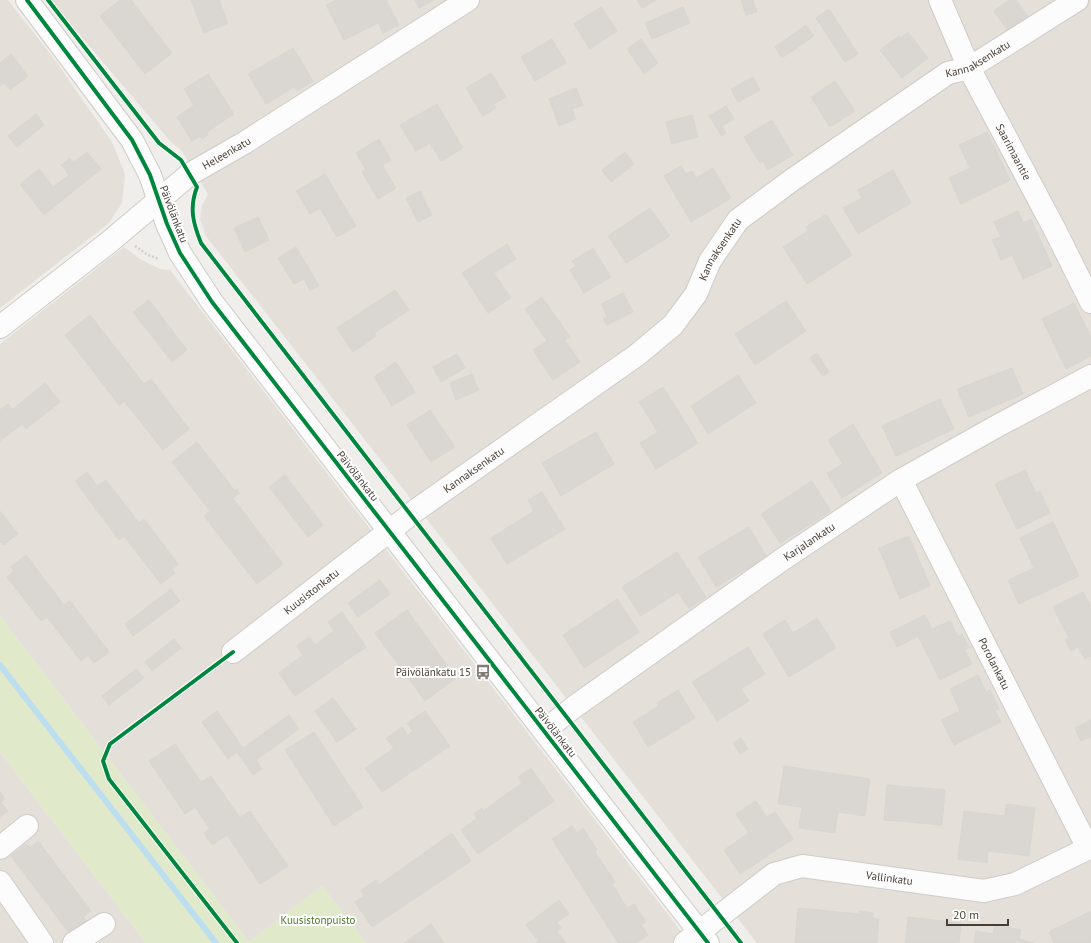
<svg xmlns="http://www.w3.org/2000/svg" width="1091" height="943" font-family="'PT Sans',sans-serif">
	<style>
		.residential { fill: #e4dfd8 }
		.green { fill: #e0eacb }
		.lines { fill: none; stroke-linecap: round; stroke-linejoin: round }
		.stream { stroke: #bcdeee; stroke-width: 6 }
		.building { fill: #dad7d3; stroke: #d9d5d0 }
		.minor-casing { stroke: #ceccc8; stroke-width: 24 }
		.path { stroke: #d1cecb; stroke-width: 2.5; stroke-dasharray: 2 2; stroke-linecap: butt }
		.minor { stroke: #fdfcfc; stroke-width: 22 }
		.cycleway-casing { stroke: #fff; stroke-width: 6 }
		.cycleway { stroke: #00873e; stroke-width: 4 }
		.labels { text-anchor: middle; dominant-baseline: central; stroke-width: 4; stroke-linejoin: round; paint-order: stroke }
		.street-label { font-size: 11px; fill: #473f36; stroke: #fff }
		.poi-label { font-size: 11px; fill: #473f36; stroke: #fff; text-anchor: end }
		.park-label { font-size: 11px; fill: #4e782a; stroke: #fff }
	</style>
	<rect width="100%" height="100%" fill="#f0eeeb"/>
	<path class="residential" d="M0 0H8L55 60 112 142 125 174 122 203 109 223 0 308Z
		M50 0H1091V943H757L206 236 200 219 202 206 208 194 182 151 171 142Z
		M124 247 140 259 160 269 170 270 690 943H366L322 886 249 942 0 616V344Z
		M0 752 146 943H0Z"/>
	<path class="green" d="M0 616 249 942 322 886 366 943H146L0 752Z"/>
	<g class="lines">
		<path class="stream" d="M0 665 216 943"/>
	</g>
	<path class="building" d="M120 0H131L172 53 145 74 100 16Z
		M191 0H219L228 23 204 33Z
		M337 0H386L399 25 383 33 378 23 344 40 326 5Z
		M415 0H434L419 8Z
		M637 0H656L642 8Z
		M741 0H753L757 12 746 15Z
		M1009 0H1016L1029 18 1009 32 994 11Z
		M601 7 617 31 590 49 574 24Z
		M683 7 690 23 652 39 645 23Z
		M829 9 858 54 845 62 816 18Z
		M806 25 814 36 782 58 775 47Z
		M908 32 928 58 902 78 880 50 899 36 901 38Z
		M552 39 566 63 535 81 521 57Z
		M641 39 658 63 644 74 627 49Z
		M293 48 313 81 297 91 294 87 266 104 248 74Z
		M11 54 28 76 10 90 4 83 0 86V63Z
		M491 73 506 97 494 104 496 108 483 116 466 88Z
		M208 74 234 114 207 132 208 135 202 139 200 136 192 141 177 117 194 105 184 89Z
		M753 77 760 90 738 102 731 89Z
		M835 81 855 111 830 127 811 97Z
		M576 88 583 105 572 109 576 119 559 126 549 99Z
		M437 104 463 148 441 161 430 143 416 151 400 125Z
		M726 106 734 119 722 126 726 133 722 136 709 116Z
		M36 114 44 125 17 147 8 136Z
		M692 115 698 137 672 144 666 122Z
		M772 120 793 155 768 170 763 161 760 163 744 137Z
		M987 132 1010 180 961 204 949 178 970 168 959 145Z
		M379 139 391 160 382 165 396 188 378 199 362 172 366 170 356 153Z
		M87 152 101 169 44 215 20 184 39 169 53 187 69 175 61 165 70 158 74 162Z
		M625 152 634 164 611 182 602 170Z
		M681 166 686 174 692 171 696 178 713 168 731 198 691 222 664 176Z
		M893 170 911 203 858 234 843 208 862 198 858 190Z
		M325 174 356 226 337 237 320 208 310 214 296 191Z
		M420 191 432 215 418 222 406 198Z
		M650 208 670 236 626 263 608 236Z
		M1018 211 1023 223 1031 219 1052 266 1023 279 1012 255 1001 260 992 240 1001 237 994 222Z
		M826 214 852 255 807 284 783 247 808 231 806 227Z
		M258 217 269 240 245 252 234 228Z
		M507 244 516 259 494 273 511 298 488 313 462 273Z
		M296 247 319 286 310 291 304 279 294 284 278 258Z
		M593 248 611 277 584 293 570 270 576 266 572 261Z
		M395 290 409 310 374 333 376 336 353 352 337 328Z
		M623 293 633 312 607 325 603 319 608 317 601 304Z
		M542 297 570 337 565 340 580 362 553 380 533 350 547 341 525 309Z
		M149 300 187 350 172 362 133 312Z
		M786 301 806 331 755 365 735 334Z
		M1074 303 1091 337V356L1066 369 1042 319Z
		M90 315 144 384 151 379 189 429 163 450 124 401 119 405 65 335Z
		M817 353 829 372 823 376 810 358Z
		M457 354 465 368 441 382 433 367Z
		M396 362 415 392 392 406 374 377Z
		M1012 368 1023 394 969 417 957 389Z
		M472 374 479 390 456 400 450 383Z
		M738 375 756 403 708 434 691 406Z
		M45 383 60 402 26 429 22 424 0 441V410L8 404 12 410Z
		M663 387 698 443 656 469 640 443 658 432 639 402Z
		M940 399 954 429 896 456 882 426Z
		M430 410 455 447 431 462 407 425Z
		M853 424 882 473 842 498 827 473 843 464 828 440Z
		M596 432 614 464 561 496 542 463Z
		M197 442 235 491 237 489 239 493 233 498 283 564 257 584 204 516 210 511 172 462Z
		M1025 470 1036 493 1040 491 1050 513 1017 529 995 484Z
		M87 472 97 486 106 480 139 523 144 519 178 564 172 569 175 573 161 584 124 536 119 540 75 481Z
		M285 475 323 525 308 537 269 487Z
		M812 481 831 511 780 543 761 514Z
		M542 492 565 529 507 564 491 538 534 511 528 500Z
		M0 511 18 534 3 545 0 541Z
		M1053 522 1079 576 1019 604 1008 580 1034 568 1020 538Z
		M749 527 767 557 716 587 698 557Z
		M909 536 930 586 900 599 879 548Z
		M677 552 706 597 689 608 678 592 641 616 622 587Z
		M26 555 64 605 70 601 109 652 94 663 88 655 81 661 47 617 41 621 7 577 14 571 11 567Z
		M380 580 390 594 358 617 348 603Z
		M171 589 180 601 133 636 125 624Z
		M1083 592 1091 607V656L1085 659 1078 647 1071 651 1065 640 1069 638 1053 607Z
		M617 599 639 632 584 668 563 635Z
		M407 610 456 678 425 701 375 633Z
		M342 612 366 647 295 696 279 673 303 655 297 646 309 637 315 645 334 631 328 622Z
		M925 615 932 629 950 621 958 637 962 634 969 648 965 650 972 664 940 680 918 636 897 647 890 632Z
		M817 618 836 648 789 677 763 634 785 620 793 633Z
		M174 639 181 648 152 671 145 662Z
		M748 647 765 674 741 689 749 701 717 721 692 682Z
		M136 669 144 678 109 705 102 696Z
		M978 675 986 692 990 690 999 709 995 711 1001 722 954 745 941 720 960 711 950 689Z
		M678 690 695 718 648 747 633 722 659 706 657 703Z
		M333 698 356 729 337 742 315 711Z
		M217 711 243 748 289 715 299 729 256 760 262 769 253 775 237 752 228 759 202 722Z
		M425 711 450 746 382 792 365 768 394 748 386 738 402 727 408 735 413 731 407 723Z
		M1091 720V737L1081 741 1075 728Z
		M314 732 363 807 334 826 285 750Z
		M741 738 748 749 740 754 733 743Z
		M175 744 201 782 211 776 240 818 250 811 288 866 260 884 227 835 212 845 204 833 210 829 195 807 185 814 149 761Z
		M784 766 870 779 865 816 838 812 835 833 799 828 802 807 778 804Z
		M531 768 554 801 478 854 461 830 477 818 474 814 482 808 483 811 522 783 518 777Z
		M887 785 945 790 942 825 884 820Z
		M0 792 5 799 1 803 8 811 0 817Z
		M756 801 767 817 775 812 793 839 740 874 724 850 749 833 736 814Z
		M1006 804 1035 808 1029 856 988 851 987 863 958 859 964 811 1005 816Z
		M572 826 577 833 583 828 597 850 595 852 615 882 612 884 627 908 634 904 646 922 641 925 648 935 636 943H618L552 839Z
		M452 833 471 861 372 927 355 902 364 896 361 890 376 880 379 885Z
		M38 841 91 911 83 917 86 921 70 934 11 856 27 844 30 848Z
		M559 900 569 914 557 922 561 928 557 931 566 943H536L538 941 526 925Z
		M798 908 859 914V911L873 913 872 918 879 919 877 943H795Z
		M1091 911V943H1054L1049 932Z
		M908 917 961 923 959 943H905Z
		M431 924 444 943H404Z
		M995 925 1021 930 1019 939 1035 943H974L976 931 993 934Z"/>
	<g class="lines">
		<g class="minor-casing">
			<g id="minor">
				<path d="M27 0 132 140 150 175 167 224 180 253 212 302 708 943"/>
				<path id="s1" d="M940 0 969 68 1055 230 1091 302"/>
				<path id="s2" d="M0 327 108 243 190 174 244 143 468 0"/>
				<path id="s3" d="M901 480 1088 848"/>
				<path id="s4" d="M233 652 419 508 637 355 673 325 696 294 710 261 738 220 792 180 948 73 969 68 1077 0"/>
				<path id="s5" d="M544 731 574 707 783 559 901 480 999 425 1091 376"/>
				<path d="M0 848 27 826"/>
				<path d="M0 882 42 943"/>
				<path d="M74 943 104 924"/>
				<path id="s6" d="M685 943 774 874 802 866 984 891 1015 884 1091 847"/>
			</g>
		</g>
		<path class="path" d="M135 246 148 255 159 259"/>
		<use href="#minor" class="minor"/>
		<g class="cycleway-casing">
			<path id="cycleway" d="M27 0 132 140 150 175 167 224 180 253 212 302 708 943
				M48 0 159 143 181 160 197 187C189 208 193 223 201 243L741 943
				M233 652 110 744 103 761 109 779 237 943"/>
		</g>
		<use href="#cycleway" class="cycleway"/>
	</g>
	<defs>
		<g id="bus-bare" transform="scale(1.2)"><path d="M-5-6H5V4H4V6H2V4H-2V6H-4V4H-5ZM-3.5-4V0h7V-4ZM-3.5 1.2v1.5H-2V1.2ZM2 1.2v1.5H3.5V1.2Z" fill="#827c75" stroke="#fff" stroke-width="2.5" paint-order="stroke"/></g>
	</defs>
	<g fill-rule="evenodd">
		<use href="#bus-bare" x="483" y="672"/>
	</g>
	<g class="labels">
		<g class="street-label">
			<text stroke="none"><textPath href="#s4" startOffset="962">Kannaksenkatu</textPath></text>
			<text stroke="none"><textPath href="#s1" startOffset="169">Saarimaantie</textPath></text>
			<text stroke="none"><textPath href="#s2" startOffset="286">Heleenkatu</textPath></text>
			<text transform="translate(174 214) rotate(69)">Päivölänkatu</text>
			<text stroke="none"><textPath href="#s4" startOffset="638">Kannaksenkatu</textPath></text>
			<text stroke="none"><textPath href="#s4" startOffset="302">Kannaksenkatu</textPath></text>
			<text transform="translate(358 476) rotate(52)">Päivölänkatu</text>
			<text stroke="none"><textPath href="#s5" startOffset="326">Karjalankatu</textPath></text>
			<text stroke="none"><textPath href="#s4" startOffset="99">Kuusistonkatu</textPath></text>
			<text stroke="none"><textPath href="#s3" startOffset="206">Porolankatu</textPath></text>
			<text transform="translate(556 732) rotate(52)">Päivölänkatu</text>
			<text stroke="none"><textPath href="#s6" startOffset="230">Vallinkatu</textPath></text>
		</g>
		<g class="poi-label">
			<text x="471" y="672">Päivölänkatu 15</text>
		</g>
		<g class="park-label">
			<text x="318" y="920">Kuusistonpuisto</text>
		</g>
	</g>
	<path d="M947 919v6h61v-6" fill="none" stroke="#473f36" stroke-width="2"/>
	<text x="953" y="919" font-size="12" fill="#473f36" stroke="#ffffff" stroke-width="3" paint-order="stroke">20 m</text>
</svg>
